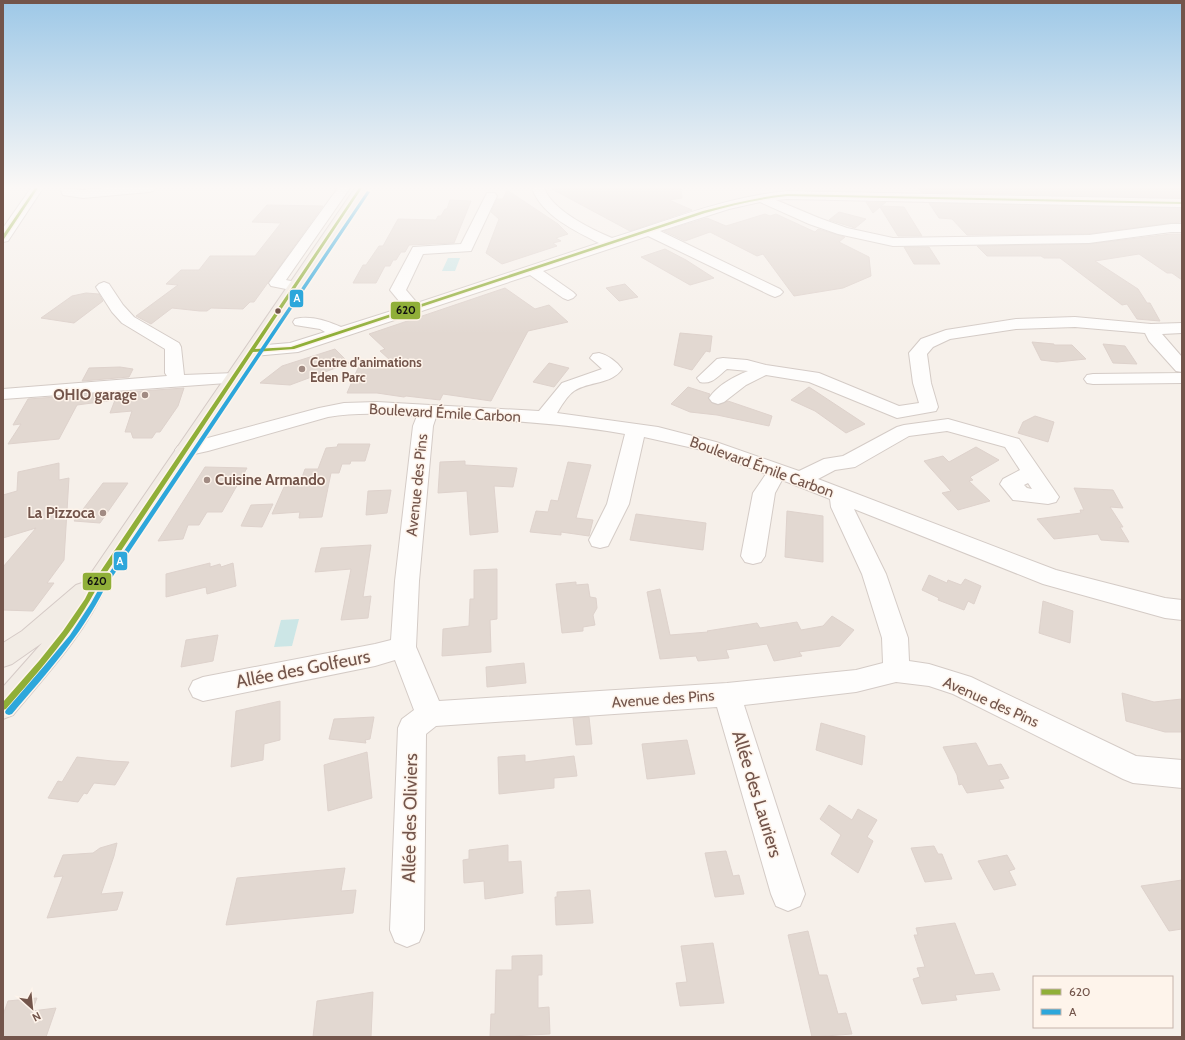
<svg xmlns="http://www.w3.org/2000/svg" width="1185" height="1040" font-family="Cabin,sans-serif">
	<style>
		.water { fill: #cce6e6 }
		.building { fill: #e2d8d1; stroke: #ded2cc }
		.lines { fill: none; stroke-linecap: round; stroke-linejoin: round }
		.minor-casing { stroke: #d4cbc6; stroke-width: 2 }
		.major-casing { stroke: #d5cac6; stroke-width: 2 }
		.minor { fill: #fefdfc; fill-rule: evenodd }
		.major { fill: #f2ece5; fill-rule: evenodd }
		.bus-1-casing { stroke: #fef4eb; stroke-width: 3 }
		.bus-2-casing { stroke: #fef4eb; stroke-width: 3 }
		.bus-1 { fill: #90af38; fill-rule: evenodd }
		.bus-2 { fill: #2da7db; fill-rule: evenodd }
		.bus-dot { fill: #73554b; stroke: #fef4eb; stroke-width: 1.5 }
		.poi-dot { fill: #a18b83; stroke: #fef4eb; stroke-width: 1.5 }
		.labels { text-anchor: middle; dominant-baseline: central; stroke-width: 3; stroke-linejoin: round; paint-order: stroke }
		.far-poi-label { font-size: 13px; font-weight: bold; fill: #73554b; stroke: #fef4eb; text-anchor: start }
		.poi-label { font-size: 15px; font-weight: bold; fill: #73554b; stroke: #fef4eb; text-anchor: end }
		.street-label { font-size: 15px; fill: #73554b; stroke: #fef4eb }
		.near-street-label { font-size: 18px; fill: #73554b; stroke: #fef4eb }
		.line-badge { stroke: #fef4eb; stroke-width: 1.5 }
		.badge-label { font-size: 11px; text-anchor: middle; font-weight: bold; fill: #fff }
		.pale-badge-label { font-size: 11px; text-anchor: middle; font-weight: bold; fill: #111 }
	</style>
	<rect width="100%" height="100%" fill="#f6f0ea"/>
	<path class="water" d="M448 258H460L455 271H442Z
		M299 619 292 646 274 647 281 620Z"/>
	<path class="building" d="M581 188H681L682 198 669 200 692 210 630 231 552 189Z
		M918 188H1182V198L921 192Z
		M507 190 558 224 568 234 556 238 561 241 553 243 557 246 502 264 486 253 499 219 491 212 497 199H503Z
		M450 200 471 201 454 243 409 245 405 252H401L396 260H393L390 266H385L376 283H353L363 265H366L379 246H383L398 219 436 220 438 216H441L445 209H447Z
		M866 202H886L881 206 904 207 922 236H898L880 207 873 213Z
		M929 203 1182 208V222L1171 223 1089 234 967 235 952 219 939 218Z
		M267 205 323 206 254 302H250L243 309 211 308 207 311H200L172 308 151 324 136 316 178 285 166 284 181 270H199L210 256H255L281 223 252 222Z
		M839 212 866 219 855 228 829 220Z
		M765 214 770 216 776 214 815 232 818 229 845 237 839 242 869 257 871 276 843 288 794 296 763 254 757 256 710 232 685 241 664 231 707 218 726 226Z
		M1171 234H1182V280L1172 273H1167L1139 254 1095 261 1138 289 1147 303H1150L1160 321 1137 319 1127 304 1122 305 1060 258H1044L1041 256H987L977 246 1089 244Z
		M904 247H929L940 264H914Z
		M665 249 686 260 714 278 690 285 641 257Z
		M625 284 638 297 619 301 606 288Z
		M505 288 535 309 549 305 568 322 528 331 491 401 443 394 440 400 406 396 404 397 377 393H347L358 368 390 360 380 351 385 349 369 334Z
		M86 293 99 294 103 301 74 323 41 318 72 296Z
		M680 333 712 336 710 352 706 351 692 370 674 365Z
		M1032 342 1054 344V345H1072L1086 359 1057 362 1041 360Z
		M1103 344 1125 346 1137 364 1113 363Z
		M335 349 349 363 290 385 260 383 282 366Z
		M549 363 569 368 554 387 533 382Z
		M120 367 133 369 129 377 82 381 89 368Z
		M688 387 710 394 708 398 712 403 718 405 728 401 772 416 769 426 717 415 690 412 671 404Z
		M809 387 865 424 846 433 815 411 791 400Z
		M184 388 178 406 160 432H156L152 438H133L131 432H125L132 411 110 413 115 400 77 405 59 439 8 444 21 424 13 425 28 399Z
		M1035 416 1054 422 1048 442 1018 433 1023 422Z
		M338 444H370L365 461H351L350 464H342L339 473H331L322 517 299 518 300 512 272 514 284 487 299 486 305 469H318L326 448 337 447Z
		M976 447 999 460 970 477 973 480 969 481 990 501 958 510 942 493 951 491 924 461 943 456 949 462Z
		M465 461V465L517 468 513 487 494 486 498 532 470 535 467 491 438 493 440 462Z
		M568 462 591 465 576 518 593 520 589 536 561 532V535L530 532 536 511 548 512 551 500 558 501Z
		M59 463V480L69 478 64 560 47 583H54L33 611 3 610V567L36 528 3 538V495L17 491 18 472Z
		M205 467 247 468 222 512H207L199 525H188L183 539 158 541Z
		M103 483H128L100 523 74 521Z
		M1074 488 1113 490 1123 508 1110 507 1123 527H1120L1129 542 1101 540 1098 534 1054 539 1037 519 1081 513 1080 510H1084Z
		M391 490 387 513 366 515 368 491Z
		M273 504 262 527 241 526 251 505Z
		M787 511 823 516V562L785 557Z
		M636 514 706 523 703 550 630 540Z
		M371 545 363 597 371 596 368 618 341 620 351 569 315 572 321 548Z
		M210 563V567L220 564 221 567 233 563 236 586 207 594 206 587 166 597V574Z
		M497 569V619L490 620 491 652 442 656 443 629 469 626 470 599H474V570Z
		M929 575 947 583 948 580 961 585 965 579 981 586 974 604 968 601 964 610 938 600 939 598 922 590Z
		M576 582V585L588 584 590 597 596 598 597 608 593 615 595 625 583 627V631L562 633 556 584Z
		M660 589 670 635 708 632 707 631 757 623 760 628 797 622 801 630 823 626 832 616 854 630 840 646 799 652 802 656 774 661 767 644 726 650 729 658 698 661 696 656 660 659 647 592Z
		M1043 601 1073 611 1070 643 1039 633Z
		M218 635 213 661 181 667 186 640Z
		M524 663 526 683 487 687 486 667Z
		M1122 693 1154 702 1182 699V732H1165L1126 721Z
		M280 701V740L264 744 263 760 231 767 236 711Z
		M374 717 370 739 365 740 366 743 329 739 334 719Z
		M589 717 592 744 576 745 573 718Z
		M821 723 865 736 862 765 816 750Z
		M687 740 695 774 647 779 642 744Z
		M976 743 988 766 1001 764 1009 778 999 780 1004 788 967 793 962 784 959 785 957 775 943 747Z
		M367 752 372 798 328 811 324 765Z
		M525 755V762L574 756 577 776 554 778V788L499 794 498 757Z
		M77 757 112 761 129 762 115 785 94 783 87 794 84 793 78 802 48 798 58 781 62 782Z
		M829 805 852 820 858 809 877 820 867 837 873 841 858 873 831 854 841 835 820 819Z
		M117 843 114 856 101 894 123 892 117 910 47 918 63 876 54 877 63 855 93 853 100 848Z
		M508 845V862L521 861 523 893 485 899 484 881 464 883 463 860 469 859V850Z
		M934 846 938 854H942L952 879 925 882 911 848Z
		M726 851 733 876 739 875 744 894 715 897 705 853Z
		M1007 855 1015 869 1009 871 1016 885 994 890 978 861Z
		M345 868 341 891 356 890 353 913 226 925 237 878Z
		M1182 880V929L1169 931 1141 886Z
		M590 890 593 923 556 925 555 897H557V892Z
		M955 923 975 975 993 973 1000 990 955 995 957 1000 922 1004 913 979 920 977 917 968 925 967 914 935H918L916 928Z
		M808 931 819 975H827L838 1014 846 1013 852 1034 812 1037 788 935Z
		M713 943 724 1003 680 1006 676 983 687 982 681 946Z
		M542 955V975H538V1008L549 1007 550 1034 490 1037 491 1014H495L496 970H512V956Z
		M373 992 371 1037H313L317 1001Z
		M37 998 32 1011 56 1008 46 1037H3V1015L8 1001Z"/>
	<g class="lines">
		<g class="minor-casing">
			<path id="minor" d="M31 188H43L8 241 3 242V228Z
				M60 188 83 190 106 188H155L153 191 149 192 83 198 63 195Z
				M338 188H350L286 280 301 283 304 286 301 289 296 291 271 286 269 283Z
				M532 188H544C553 211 591 229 612 238 670 220 726 197 787 191L1182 199V207L787 199 776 200 819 218 847 228 893 238 1089 235 1171 224H1182V232H1171L1089 243 893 246 838 234 809 224 760 202 729 209 660 231 780 289 783 292 780 295 775 297 770 295 648 236 543 271 573 292 576 295 573 298 568 300 563 298 530 275 298 352 253 356 247 355 245 351 247 347 253 346 290 343 325 332 320 329 295 325 293 322 295 319C310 315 328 321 341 327L404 307 390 290 413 247 461 244 487 193H495L497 196 471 251 423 254 406 290 417 303 599 243C575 231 541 215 532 188Z
				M104 282 109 284 123 305 134 317 179 343 181 347 184 375 235 373 241 374 244 378 241 382 3 399V389L167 376 165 373V349L122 323 112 312 96 287 99 284Z
				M1075 317 1151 324 1182 323V333L1162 334 1182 357V372L1176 371 1149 341 1145 333 1075 327 1016 329 950 339 933 347 927 354 931 383 938 407 936 411 897 418 809 382 766 375 746 385 724 402 718 404 712 402 709 398C718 385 733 377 748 371L727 369C718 376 712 385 700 382L697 378 717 359 723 358 747 360 766 365 819 373 899 406 919 403 913 383 909 353 921 339 946 330 1016 319Z
				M599 353C608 355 617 362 622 369 611 385 589 381 574 391 568 395 561 406 557 413L658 427 716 442 799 471 824 459 843 456 897 427 904 425 948 419 1019 439 1059 497 1056 502 1048 504 1013 500 1000 484 1003 479 1020 470 1005 447 947 431 909 436 855 467 835 470 818 479 1056 570 1165 598 1182 600V620L1165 618 1043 584 854 509 886 574 908 638 909 661 929 664 971 677 1136 756 1182 760V788L1133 783 1123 779 953 694 929 686 896 682 856 692 744 705 805 894 800 906 788 911 776 906 771 894 717 707 436 726 426 734 424 930 419 942 407 947 395 942 390 930 398 728 402 719 414 710 395 660 375 666 203 701 193 697 189 689 193 681 203 677 375 644 391 640 395 581 413 426 417 416C387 414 358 412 328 417L208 451 185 456 178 454 175 450 178 446 319 408 344 403 377 402 539 411 562 383 602 369 590 358 593 354ZM436 417C499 420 562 423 625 434L607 504 589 540 592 546 600 548 608 546 629 504 644 437 702 450 766 474 753 493 741 556 745 562 753 564 761 562 765 556 775 493 782 480 830 499 831 507 862 574 882 638 883 663 856 670 727 683 439 701 416 647 419 581 433 426ZM1028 483 1032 489 1027 488 1024 485Z
				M1182 373V383L1093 384 1087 383 1084 379 1087 375 1093 374Z"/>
		</g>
		<g class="major-casing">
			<path id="major" d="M355 188H367L106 586C84 635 47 674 13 715L3 719V687L42 643 12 664 3 667V643L22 631 76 585 85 582Z"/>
		</g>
		<use href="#minor" class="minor"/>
		<use href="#major" class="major"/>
		<g class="bus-1-casing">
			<path id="bus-1" d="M35 188H38L4 239H3V235Z
				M359 188H362L255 349 291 347 703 211C731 204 758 197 787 194L1182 202V204L787 196C759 199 732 205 705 213L294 349 253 352 99 584C74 632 41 669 6 709L3 710V702L39 661 63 631 85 599 94 581Z"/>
		</g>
		<g class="bus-2-casing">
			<path id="bus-2" d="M367 191 370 192 105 588C80 637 47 673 12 714L9 715 6 714 5 712 6 710 45 665 70 635 91 603 101 585Z"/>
		</g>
		<use href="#bus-1" class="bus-1"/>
		<use href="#bus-2" class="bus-2"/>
	</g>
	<linearGradient id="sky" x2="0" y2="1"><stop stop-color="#9dc8e7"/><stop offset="0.56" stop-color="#fbf8f6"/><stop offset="1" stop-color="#fbf8f6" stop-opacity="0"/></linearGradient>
	<rect width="1185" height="334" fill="url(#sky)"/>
	<circle class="bus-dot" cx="278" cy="311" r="3.5"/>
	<g class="poi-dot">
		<circle cx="302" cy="369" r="4"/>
		<circle cx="145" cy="395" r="4"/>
		<circle cx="207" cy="480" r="4"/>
		<circle cx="103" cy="513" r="4"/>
	</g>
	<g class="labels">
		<g class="far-poi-label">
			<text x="310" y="362">Centre d'animations<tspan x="310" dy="15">Eden Parc</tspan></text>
		</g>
		<g class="poi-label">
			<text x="137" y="395">OHIO garage</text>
			<text x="215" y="480" text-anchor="start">Cuisine Armando</text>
			<text x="95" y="513">La Pizzoca</text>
		</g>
		<g class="street-label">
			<text transform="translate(445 413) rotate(3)">Boulevard Émile Carbon</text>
			<text transform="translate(762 467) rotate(20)">Boulevard Émile Carbon</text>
			<text transform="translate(417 485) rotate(-84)">Avenue des Pins</text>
			<text transform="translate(663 699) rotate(-4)">Avenue des Pins</text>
			<text transform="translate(991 702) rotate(24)">Avenue des Pins</text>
		</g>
		<g class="near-street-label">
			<text transform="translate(303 669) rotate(-11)">Allée des Golfeurs</text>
			<text transform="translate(757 794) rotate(73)">Allée des Lauriers</text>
			<text transform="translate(410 818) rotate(-89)">Allée des Oliviers</text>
		</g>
	</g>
	<g class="line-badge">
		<rect x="289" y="289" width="15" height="19" rx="4" fill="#2da7db"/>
		<rect x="390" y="301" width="31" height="19" rx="4" fill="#90af38"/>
		<rect x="113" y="551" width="15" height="20" rx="4" fill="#2da7db"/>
		<rect x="82" y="572" width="30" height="19" rx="4" fill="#90af38"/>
	</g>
	<g class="badge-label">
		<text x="297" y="302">A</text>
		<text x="120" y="565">A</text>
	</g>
	<g class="pale-badge-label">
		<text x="406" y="314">620</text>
		<text x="97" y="585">620</text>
	</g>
	<rect width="1185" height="1040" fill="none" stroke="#73554b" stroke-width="8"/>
	<rect x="1033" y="976" width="140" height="52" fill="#fef4eb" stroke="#c6b4ab"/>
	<rect x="1041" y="989" width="20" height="6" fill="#90af38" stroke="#c6b4ab"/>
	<text x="1069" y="996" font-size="12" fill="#73554b">620</text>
	<rect x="1041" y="1009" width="20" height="6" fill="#2da7db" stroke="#c6b4ab"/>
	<text x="1069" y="1016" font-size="12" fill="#73554b">A</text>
	<g transform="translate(32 1008) rotate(153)" stroke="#fef4eb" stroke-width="3" paint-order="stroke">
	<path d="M0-3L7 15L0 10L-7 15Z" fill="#73554b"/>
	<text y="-6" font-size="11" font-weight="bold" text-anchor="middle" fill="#73554b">N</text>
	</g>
</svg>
